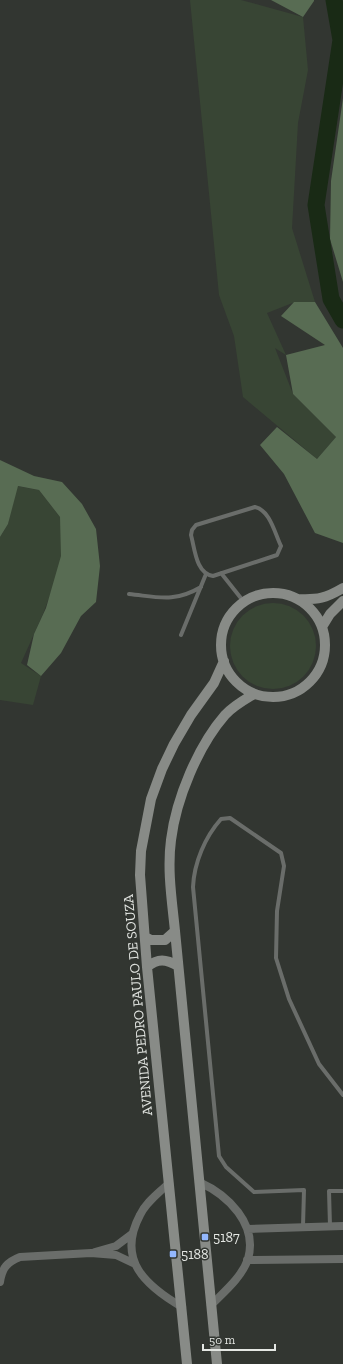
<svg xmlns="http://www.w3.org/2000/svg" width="343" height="1364" font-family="'Zilla Slab',serif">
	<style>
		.green { fill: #384534 }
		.forest { fill: #586c53 }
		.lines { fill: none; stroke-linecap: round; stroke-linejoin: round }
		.river { stroke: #192a15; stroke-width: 17 }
		.service { stroke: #6a6d6a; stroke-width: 4 }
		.minor { stroke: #6a6d6a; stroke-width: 8 }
		.secondary { stroke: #888b87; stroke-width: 10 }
		.poi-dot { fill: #93b7fd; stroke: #323631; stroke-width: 1.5 }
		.labels { text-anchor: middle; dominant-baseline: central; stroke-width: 3; stroke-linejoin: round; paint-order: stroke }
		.street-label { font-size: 14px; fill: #e4e7e3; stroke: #323631 }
		.poi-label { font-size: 14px; fill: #e4e7e3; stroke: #323631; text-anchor: start }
	</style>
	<rect width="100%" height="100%" fill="#323631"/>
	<path class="green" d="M190 0H241L303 17 308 70 298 123 292 228 315 302H295L267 313 286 355 275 348 293 394 336 437 317 459 243 397 234 336 219 295Z
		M17 486 39 490 60 517 66 552 43 614 21 663 41 676 33 705 0 700V537L8 524Z
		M230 646a43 43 0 1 1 86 0a43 43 0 1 1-86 0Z"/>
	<path class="forest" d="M271 0H314V1L303 17Z
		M343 98V282L330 239 331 181Z
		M294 302H315L343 348V543L315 533 284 474 260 445 277 427 317 459 336 437 293 394 286 355 325 345 281 316Z
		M0 460 34 476 62 482 82 504 96 529 100 566 96 602 81 616 61 653 41 676 27 665 34 634 46 608 61 556 60 517 39 490 18 486 8 524 0 537Z"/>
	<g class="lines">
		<path class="river" d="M334 0 341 40 316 205 331 299 343 320"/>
		<path class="service" d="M255 507C270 510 275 534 281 546L277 555 213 576C196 573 195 550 191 535L192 530 196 525Z
			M221 573 244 602
			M129 594C158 597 174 603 201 587
			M181 635 206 574
			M303 1226 304 1190 254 1192 226 1167 219 1156 193 887C194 863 205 837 221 819L230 818 281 853 284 866 277 911 276 958 289 999 319 1064 343 1095
			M330 1226 329 1191H343"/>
		<path class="minor" d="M199 1182C228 1195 258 1224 248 1259 242 1277 224 1292 211 1305
			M169 1183C159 1193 146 1202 140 1215 116 1260 146 1286 182 1307
			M248 1229 343 1226
			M95 1252 116 1246 132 1234
			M247 1260 343 1259
			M0 1282C2 1268 7 1262 20 1257L91 1253 116 1255 135 1264"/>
		<path class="secondary" d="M221 645a52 52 0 1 1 104 0a52 52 0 1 1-104 0Z
			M298 599C318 600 326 598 343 588
			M322 627 330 614 343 601
			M145 937 151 940H165L175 931
			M147 967C158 958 166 959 178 966
			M187 1364 147 967 140 875 141 851 151 799 162 769 174 744 191 715 214 683 224 661
			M217 1364 175 931C172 901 167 870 171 840 176 799 198 746 225 715 233 706 244 700 254 694"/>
	</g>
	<g class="poi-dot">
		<rect x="201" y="1233" width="8" height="8" rx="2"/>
		<rect x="169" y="1250" width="8" height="8" rx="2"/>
	</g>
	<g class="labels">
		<g class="street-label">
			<text transform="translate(138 1005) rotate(-95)">AVENIDA PEDRO PAULO DE SOUZA</text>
		</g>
		<g class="poi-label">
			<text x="213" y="1237">5187</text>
			<text x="181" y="1254">5188</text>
		</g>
	</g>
	<path d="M203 1344v6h72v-6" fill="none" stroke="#e4e7e3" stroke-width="2"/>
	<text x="209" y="1344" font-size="12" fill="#e4e7e3" stroke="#323631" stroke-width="3" paint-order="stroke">50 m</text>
</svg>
